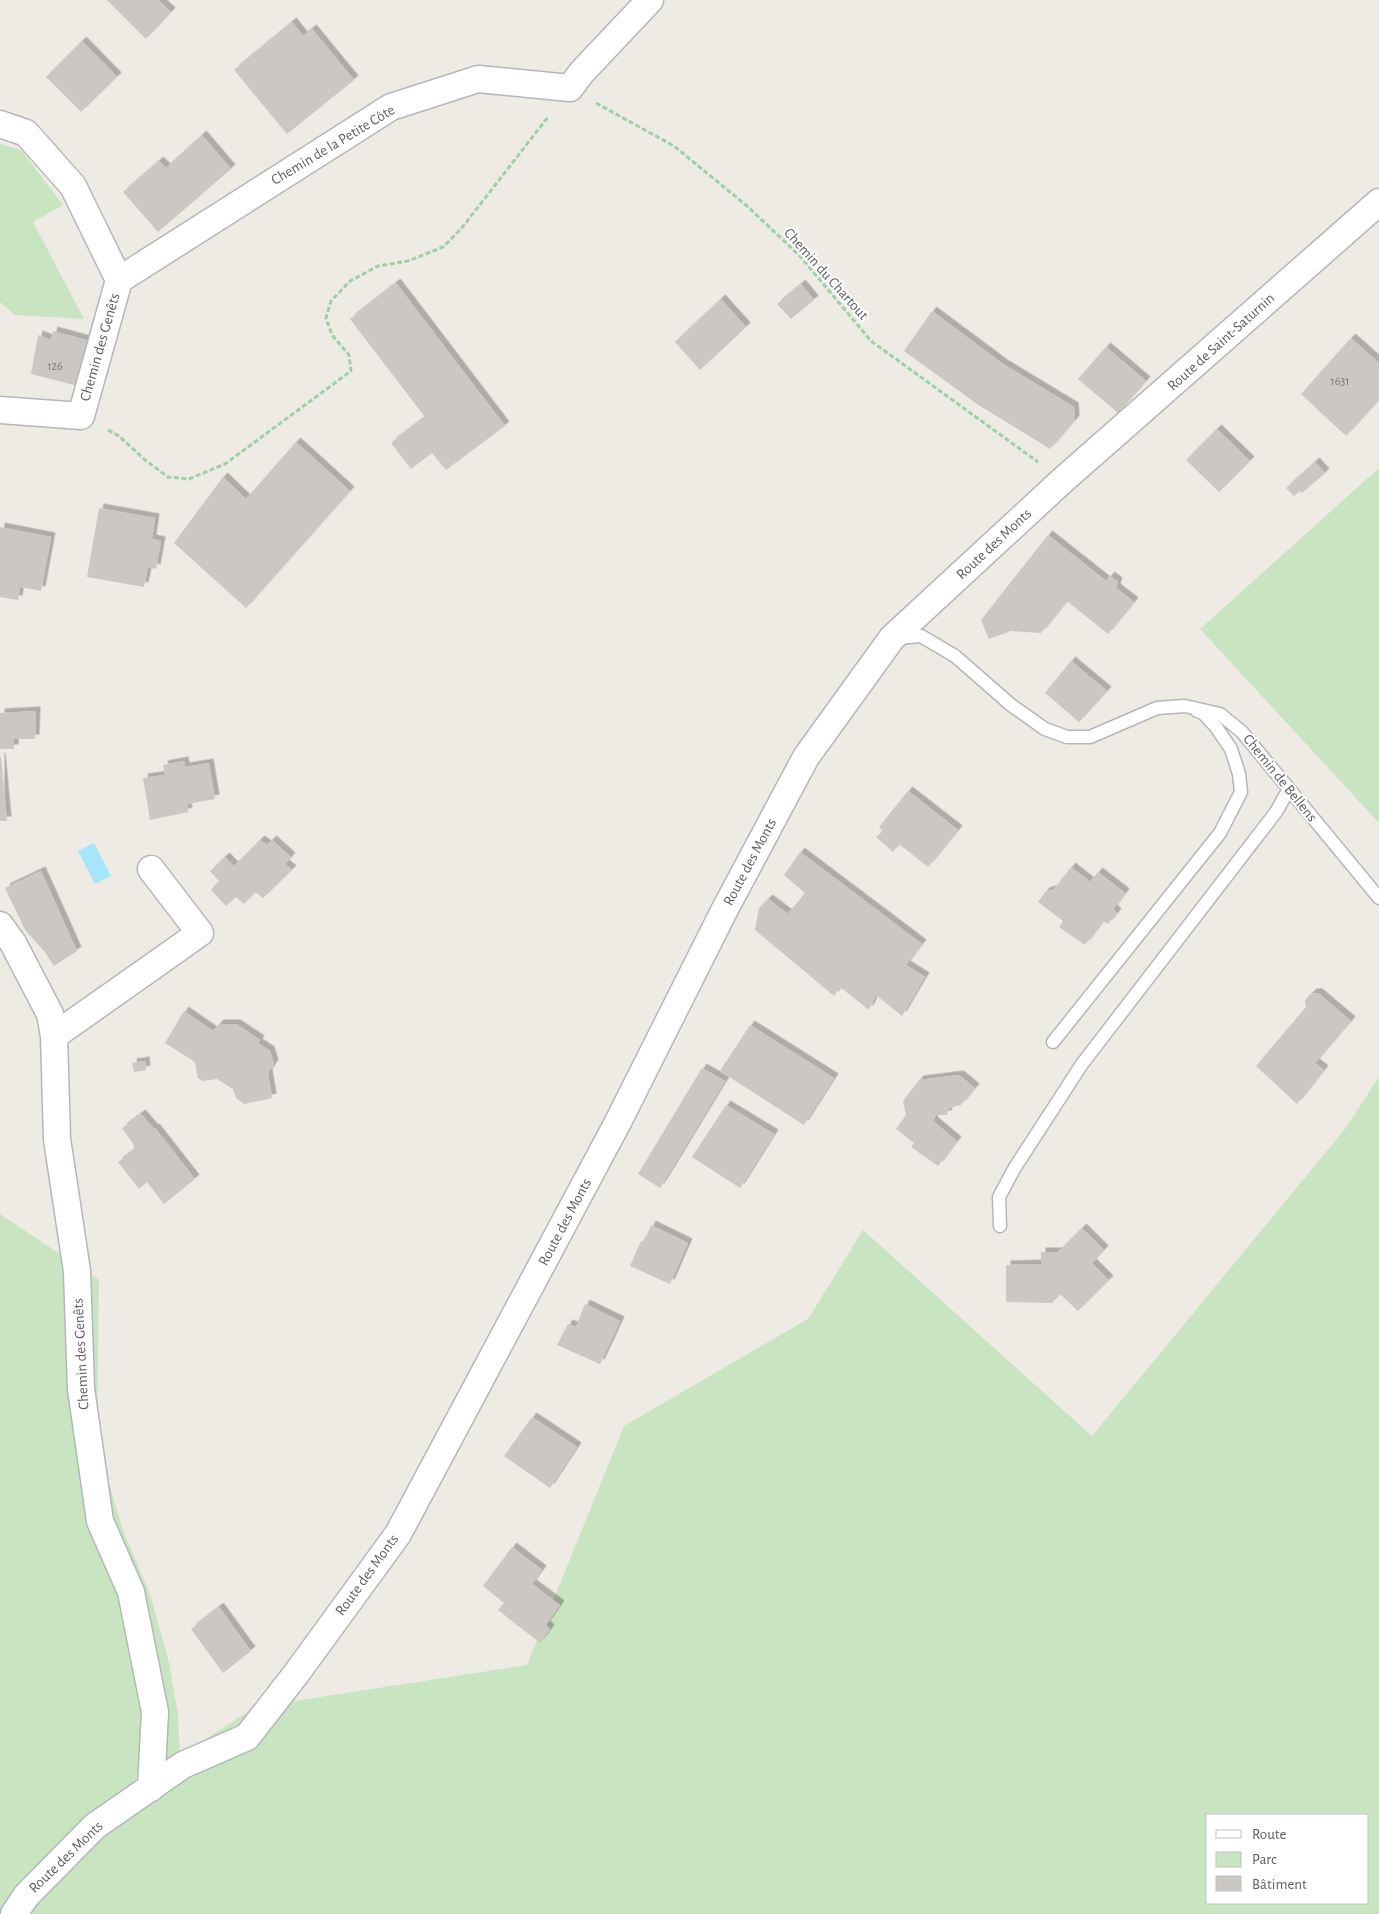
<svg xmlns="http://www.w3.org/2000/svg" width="1379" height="1914" font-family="'Alegreya Sans',sans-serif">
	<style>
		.green { fill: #c8e4c1; fill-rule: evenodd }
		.water { fill: #a6e6fb }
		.building { fill: #cbc7c3; filter: url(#shadow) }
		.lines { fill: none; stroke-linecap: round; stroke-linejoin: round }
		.lane-casing { stroke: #b4b7ba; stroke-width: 15 }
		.street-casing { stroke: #b4b7ba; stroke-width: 29 }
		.path { stroke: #a1cfa4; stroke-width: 3; stroke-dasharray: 5 2.5; stroke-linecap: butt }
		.lane { stroke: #fff; stroke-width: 12 }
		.street { stroke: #fff; stroke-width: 26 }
		.labels { text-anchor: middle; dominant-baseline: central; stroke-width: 4; stroke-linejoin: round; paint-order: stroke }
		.number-label { font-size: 12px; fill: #787a7c }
		.street-label { font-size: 15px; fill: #5c6164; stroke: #fff }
	</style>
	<defs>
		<filter id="shadow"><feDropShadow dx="4.5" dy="-4.5" stdDeviation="0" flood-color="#0004"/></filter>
	</defs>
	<rect width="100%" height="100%" fill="#eeeae4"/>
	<path class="green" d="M0 144 21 150 63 205 33 222 84 319 15 315 0 302Z
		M1379 468V823L1200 629Z
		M1379 1077V1914H0V1214L99 1280 97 1444 123 1530 150 1594 169 1663 178 1715 180 1756 255 1707 527 1665 624 1426 808 1319 863 1230 1092 1436 1345 1129ZM1208 1815H1368V1903H1208Z"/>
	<path class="water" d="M94 843 111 876 95 884 78 851Z"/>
	<path class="building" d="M107 0H158L171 12 146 39Z
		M292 22 303 36 312 29 354 80 287 134 234 70Z
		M82 41 117 77 81 112 46 77Z
		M202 135 231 169 158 232 123 192 159 161 166 168Z
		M396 283 505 426 446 470 432 453 411 469 391 443 425 417 350 319Z
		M801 284 814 300 791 319 777 304Z
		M721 299 746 327 700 370 675 342Z
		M932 311 1003 364 1074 407 1075 420 1050 449 977 404 904 351Z
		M53 331 93 342 82 387 31 374 38 335 51 340Z
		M1351 338 1379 363V400L1346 436 1301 394Z
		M1106 347 1146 381 1118 413 1078 379Z
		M1217 429 1250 461 1219 492 1186 460Z
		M296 442 350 491 246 608 174 543 223 477 246 499Z
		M1315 462 1325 473 1302 493 1300 491 1294 496 1286 488Z
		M99 508 155 518 152 539 161 541 156 569 148 567 144 587 87 577Z
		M0 527 51 537 41 591 20 587 18 600 0 597Z
		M1048 535 1106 581 1110 576 1118 582 1116 588 1134 602 1108 634 1067 601 1041 633 1011 631 989 639 981 620Z
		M1071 661 1107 691 1079 722 1045 693Z
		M36 711 35 739H14V749H0V713Z
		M0 757H1L7 821H0Z
		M184 761 185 767 209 763 215 799 187 804 188 812 150 820 143 778 165 775 163 765Z
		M908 791 958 830 928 867 899 844 893 852 876 837 883 831 879 827Z
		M260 840 267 845 272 840 291 857 285 864 292 870 263 898 255 892 244 904 236 897 226 906 211 890 219 881 210 871 225 857 234 866Z
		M800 852 922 944 906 965 925 977 902 1016 876 995 869 1010 840 987 834 996 755 930 759 908 768 899 788 914 805 893 784 875Z
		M1071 867 1090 882 1098 872 1125 893 1113 909 1117 913 1108 924 1103 921 1085 945 1059 927 1063 921 1038 902 1045 892 1054 889Z
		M41 871 77 951 54 966 44 951 25 930 5 888Z
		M1312 993H1318L1351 1021 1315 1063 1324 1070 1297 1104 1256 1066 1306 1007 1305 1000Z
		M184 1011 213 1031 219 1024H236L260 1040 258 1043 270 1051 274 1064 268 1073 272 1098 244 1104 236 1098 233 1089 217 1079 203 1081 198 1078 195 1062 165 1043Z
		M750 1025 834 1078 804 1125 720 1071Z
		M145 1061 146 1070 134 1072 132 1063Z
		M702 1068 725 1081 660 1188 638 1174Z
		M959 1075 975 1088 961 1105 949 1108 947 1115H936L933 1121 957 1141 938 1166 911 1147 914 1143 896 1129 906 1115 903 1101 919 1080Z
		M726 1105 774 1134 740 1188 692 1157Z
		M141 1114 154 1129 155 1128 195 1179 164 1204 147 1182 139 1189 118 1162 133 1151 134 1145 122 1128Z
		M651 1225 688 1243 670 1284 630 1266 641 1241 644 1242Z
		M1082 1228 1104 1250 1092 1263 1109 1280 1078 1311 1060 1294 1052 1303 1006 1302V1265L1041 1264V1252H1058Z
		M585 1304 620 1321 600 1364 557 1345 568 1324 576 1327Z
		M532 1417 577 1447 550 1488 504 1456Z
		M512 1547 542 1570 532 1584 560 1605 546 1625 550 1629 540 1643 498 1610 504 1603 483 1586Z
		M219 1607 251 1651 223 1673 191 1629Z"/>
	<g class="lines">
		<g class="lane-casing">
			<path id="lane" d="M896 638 921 636 955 656 1011 705 1045 729 1067 737H1090L1157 708 1185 706 1220 714 1242 732 1379 898
				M1053 1042 1220 833 1241 792 1239 774 1231 749 1216 727 1203 713 1197 711
				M1000 1226 999 1197 1014 1169 1082 1064 1276 812 1289 789"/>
		</g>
		<g class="street-casing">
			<path id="street" d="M0 124 26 133 73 186 119 280 81 416 0 410
				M119 280 391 107 478 79 570 88 582 72 650 0
				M0 925 13 943 50 1014 54 1036 57 1139 77 1271 81 1389 100 1521 131 1592 155 1712 151 1788
				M54 1036 200 933 151 869
				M14 1914 26 1896 95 1826 183 1765 247 1737 296 1674 398 1534 618 1122 725 909 806 757 892 638 1063 480 1379 202"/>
		</g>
		<path class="path" d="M596 103 674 146 747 206 800 256 871 341 1038 462
			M108 430 119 436 144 459 168 477 189 479 225 464 351 371 349 355 332 335 326 318 331 301 350 281 378 266 408 261 443 247 461 229 548 117"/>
		<use href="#lane" class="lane"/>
		<use href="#street" class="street"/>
	</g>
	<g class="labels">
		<g class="number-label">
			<text x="55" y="366">126</text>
			<text x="1340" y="381">1631</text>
		</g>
		<g class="street-label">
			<text transform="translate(333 145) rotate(-31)">Chemin de la Petite Côte</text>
			<text transform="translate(826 274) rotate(48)">Chemin du Chartout</text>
			<text transform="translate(1221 342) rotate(-42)">Route de Saint-Saturnin</text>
			<text transform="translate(100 347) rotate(-74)">Chemin des Genêts</text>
			<text transform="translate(994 544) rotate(-43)">Route des Monts</text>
			<text transform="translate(1280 778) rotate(51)">Chemin de Bellens</text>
			<text transform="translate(750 862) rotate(-62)">Route des Monts</text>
			<text transform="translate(565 1222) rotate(-62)">Route des Monts</text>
			<text transform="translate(81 1354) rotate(-93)">Chemin des Genêts</text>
			<text transform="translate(367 1575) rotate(-54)">Route des Monts</text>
			<text transform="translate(66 1857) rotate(-44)">Route des Monts</text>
		</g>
	</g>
	<rect x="1206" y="1814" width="162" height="90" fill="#ffffff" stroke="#bec0c1"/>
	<rect x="1216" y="1830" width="25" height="8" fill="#ffffff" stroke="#bec0c1"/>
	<text x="1252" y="1839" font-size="15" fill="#5c6164">Route</text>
	<rect x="1216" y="1852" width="25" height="15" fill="#c8e4c1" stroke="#bec0c1"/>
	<text x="1252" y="1864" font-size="15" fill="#5c6164">Parc</text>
	<rect x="1216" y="1876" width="25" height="15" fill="#cbc7c3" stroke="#bec0c1"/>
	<text x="1252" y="1889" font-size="15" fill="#5c6164">Bâtiment</text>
</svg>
